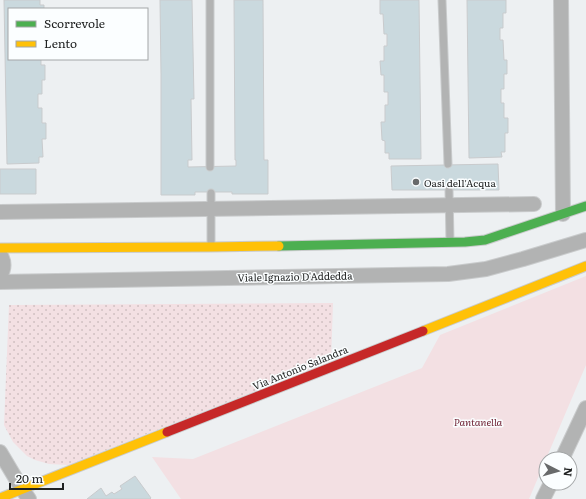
<svg xmlns="http://www.w3.org/2000/svg" width="586" height="499" font-family="Literata,serif">
	<style>
		.grass { fill: url(#grass-dots) }
		.park { fill: #f3e0e3 }
		.building { fill: #cad9de; stroke: #c9cbcd }
		.lines { fill: none; stroke-linecap: round; stroke-linejoin: round }
		.lane-casing { stroke: #c9cbcc; stroke-width: 9 }
		.street-casing { stroke: #c9cbcc; stroke-width: 16 }
		.fast-casing { stroke: #c9cbcc; stroke-width: 11 }
		.slow-casing { stroke: #c9cbcc; stroke-width: 11 }
		.jam-casing { stroke: #c9cbcc; stroke-width: 11 }
		.lane { stroke: #b2b3b3; stroke-width: 7 }
		.street { stroke: #b2b3b3; stroke-width: 14 }
		.fast { stroke: #4caf50; stroke-width: 9 }
		.slow { stroke: #ffc107; stroke-width: 9 }
		.jam { stroke: #c62828; stroke-width: 9 }
		.poi-dot { fill: #686a6b; stroke: #fbfeff; stroke-width: 1.5 }
		.labels { text-anchor: middle; dominant-baseline: central; stroke-width: 3; stroke-linejoin: round; paint-order: stroke }
		.poi-label { font-size: 10px; fill: #202222; stroke: #fbfeff; text-anchor: start }
		.street-label { font-size: 10px; fill: #202222; stroke: #fbfeff }
		.park-label { font-size: 10px; font-style: italic; fill: #6f2335; stroke: #fbfeff }
	</style>
	<defs>
		<pattern id="grass-dots" width="8" height="8" patternUnits="userSpaceOnUse"><rect width="8" height="8" fill="#f3e0e3"/><path d="M2 2h.1M6 6h.1" fill="none" stroke="#d0c0c2" stroke-width="1.8" stroke-linecap="round"/></pattern>
	</defs>
	<rect width="100%" height="100%" fill="#edf0f2"/>
	<path class="grass" d="M333 303 331 361 68 465 49 464 35 460 27 456 13 442 4 425 9 305Z"/>
	<path class="park" d="M586 276V365L529 499H181L152 457 193 459 422 368 440 335Z"/>
	<path class="building" d="M4 0H40V5H44V9H9V59H41V65H45V80H42V94H38V108H42V123H46V139H42L43 157H39V163L7 164Z
		M160 0H192L194 99H191L192 160H188V167L236 166V160H235L234 0H263L264 160H268V194H232V192H195V195H161V75Z
		M380 0H419L421 159H389V153H385V141L382 140 381 122H385V105H388V92H384V75H381L380 61H384V46H387V34H384L383 14H380Z
		M467 0H506V13H503V28H500V40H503L504 60H507V74H504V89H501V103H504V118H508V133H505V152H501L502 157 469 158Z
		M498 164 499 190H392L391 166Z
		M0 169H36V194H0Z
		M135 476 151 498 150 499H87L101 488 106 496 112 492 114 494 122 489 120 486Z"/>
	<g class="lines">
		<g class="lane-casing">
			<path id="lane" d="M210 0V167
				M442 0 448 164
				M449 190 450 242
				M211 193V247"/>
		</g>
		<g class="street-casing">
			<path id="street" d="M561 0 563 214
				M0 212 534 204
				M0 254C5 262 5 268 0 276
				M0 282 448 274 486 269 523 259 586 240
				M0 452 22 489 29 499
				M562 459 586 408
				M543 499 551 483"/>
		</g>
		<g class="fast-casing">
			<path id="fast" d="M279 246 465 242 485 240 586 206"/>
		</g>
		<g class="slow-casing">
			<path id="slow" d="M0 248 211 247 279 246
				M423 331 586 266
				M0 498 167 432"/>
		</g>
		<g class="jam-casing">
			<path id="jam" d="M167 432 423 331"/>
		</g>
		<use href="#lane" class="lane"/>
		<use href="#street" class="street"/>
		<use href="#fast" class="fast"/>
		<use href="#slow" class="slow"/>
		<use href="#jam" class="jam"/>
	</g>
	<circle class="poi-dot" cx="416" cy="182" r="4"/>
	<g class="labels">
		<g class="poi-label">
			<text x="424" y="182">Oasi dell'Acqua</text>
		</g>
		<g class="street-label">
			<text transform="translate(295 276) rotate(-1)">Viale Ignazio D'Addedda</text>
			<text transform="translate(300 367) rotate(-22)">Via Antonio Salandra</text>
		</g>
		<g class="park-label">
			<text x="478" y="421">Pantanella</text>
		</g>
	</g>
	<rect x="8" y="8" width="140" height="52" fill="#fbfeff" stroke="#a3a6a7"/>
	<rect x="16" y="21" width="20" height="6" fill="#4caf50" stroke="#a3a6a7"/>
	<text x="44" y="28" font-size="12" fill="#202222">Scorrevole</text>
	<rect x="16" y="41" width="20" height="6" fill="#ffc107" stroke="#a3a6a7"/>
	<text x="44" y="48" font-size="12" fill="#202222">Lento</text>
	<g transform="translate(558 471) rotate(96)"><circle r="19" fill="#fbfeff" stroke="#a3a6a7"/>
	<path d="M0-3L7 15L0 10L-7 15Z" fill="#686a6b"/>
	<text y="-6" font-size="11" font-weight="bold" text-anchor="middle" fill="#202222">N</text>
	</g>
	<path d="M10 483v6h53v-6" fill="none" stroke="#202222" stroke-width="2"/>
	<text x="16" y="483" font-size="12" fill="#202222" stroke="#fbfeff" stroke-width="3" paint-order="stroke">20 m</text>
</svg>
